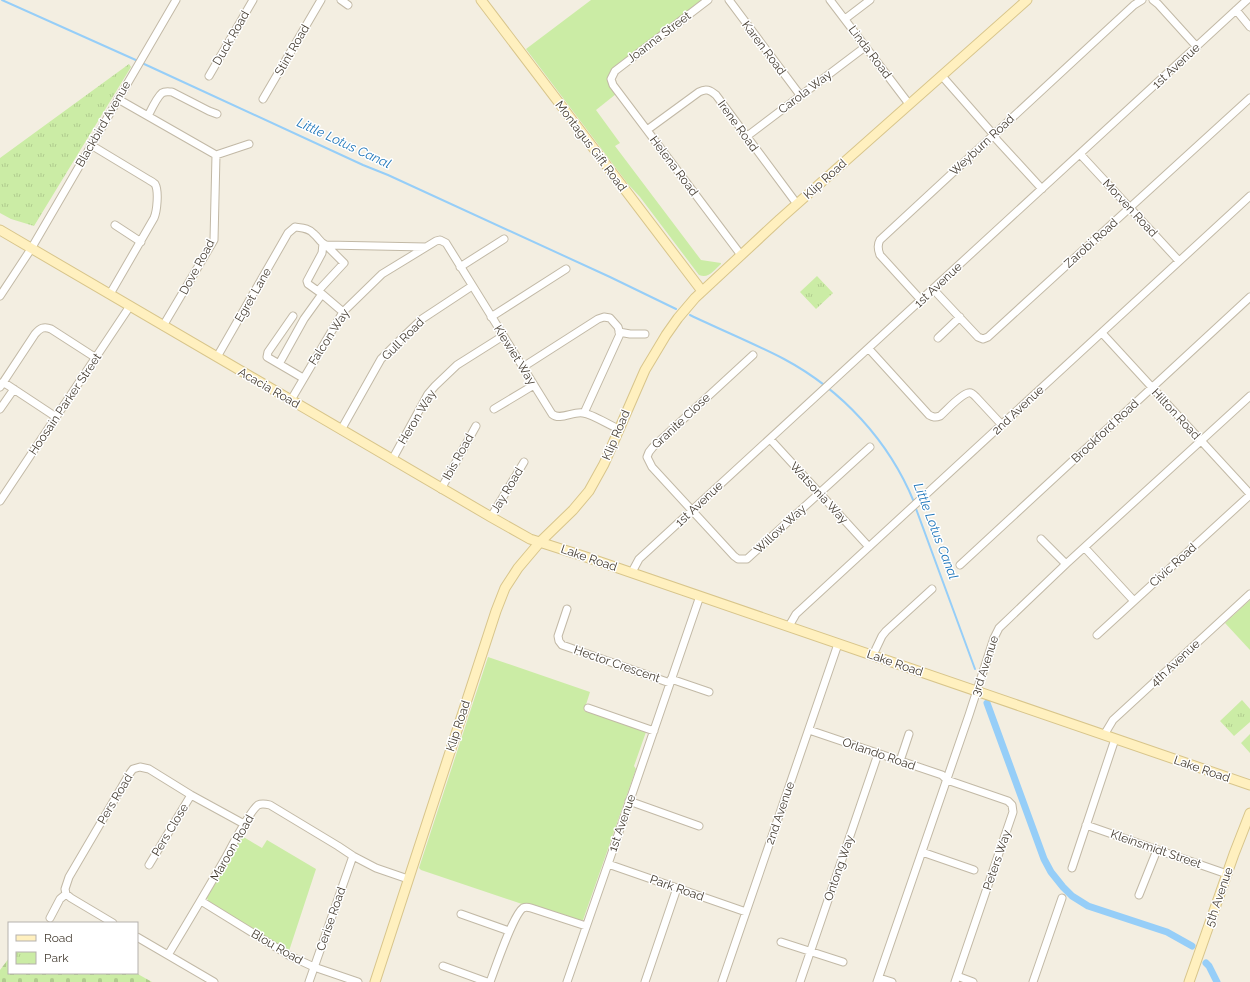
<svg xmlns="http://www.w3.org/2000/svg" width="1250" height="982" font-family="Raleway,sans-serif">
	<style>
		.grass { fill: #cbeca5 }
		.cemetery { fill: url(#cemetery-stones) }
		.park { fill: url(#park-tufts) }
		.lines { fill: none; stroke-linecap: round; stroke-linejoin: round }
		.stream { stroke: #96cef8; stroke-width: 2 }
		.canal { stroke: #96cef8; stroke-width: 7 }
		.street-casing { stroke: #c2b9a6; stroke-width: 9 }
		.secondary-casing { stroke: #d8c58b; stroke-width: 11 }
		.street { stroke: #fff; stroke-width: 7 }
		.secondary { stroke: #fff0bf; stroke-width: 9 }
		.labels { text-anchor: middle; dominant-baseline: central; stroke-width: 3; stroke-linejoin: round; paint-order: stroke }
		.street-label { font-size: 12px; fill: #453d32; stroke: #fff }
		.water-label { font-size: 13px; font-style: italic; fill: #2177bb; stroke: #fff }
	</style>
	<defs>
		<pattern id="cemetery-stones" width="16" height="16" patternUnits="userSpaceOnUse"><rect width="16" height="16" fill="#cbeca5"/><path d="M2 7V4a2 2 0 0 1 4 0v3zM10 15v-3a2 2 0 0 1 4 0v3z" fill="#b0cb8e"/></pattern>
		<pattern id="park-tufts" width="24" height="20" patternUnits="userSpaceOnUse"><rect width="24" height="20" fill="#cbeca5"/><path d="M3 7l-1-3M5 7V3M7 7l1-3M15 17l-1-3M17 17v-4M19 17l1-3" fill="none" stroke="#b0cb8e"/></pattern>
	</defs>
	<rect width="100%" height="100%" fill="#f3eee1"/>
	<path class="grass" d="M591 0H704L613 68 608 78 616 94 596 110 620 143 615 146 701 260 721 263V264C714 270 709 279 699 275L640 197 628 184 526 49Z
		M1250 600V650L1225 623Z
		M488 657 590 692 584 711 590 713 594 712 646 732 634 766 636 769 583 920 578 921 527 904H522L421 870 419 868Z
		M1250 734V753L1241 743Z
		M242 836 262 848 267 840 316 869 289 951 210 905 207 898V895Z"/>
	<path class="cemetery" d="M9 958V973H136L152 982H0V970Z"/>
	<path class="park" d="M129 64 131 67 34 226 11 219 0 213V158Z
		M817 276 833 293 816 309 800 292Z
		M1242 700 1250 709V722L1234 736 1220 721Z"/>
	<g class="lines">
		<path class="stream" d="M2 0 138 61
			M142 63 363 165 388 175 610 277 676 309
			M690 315C721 330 753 343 784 359 842 390 889 441 914 502
			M915 506 975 669"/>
		<path class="canal" d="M987 703 1044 859 1051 872 1063 887 1072 896 1088 906 1167 932 1192 946
			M1206 963 1209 966 1217 982"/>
		<g class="street-casing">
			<path id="street" d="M341 0 348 5
				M708 0 615 71 611 79 613 85 741 255
				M729 0 800 95
				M830 0 909 104
				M1153 0 1158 4 1197 47
				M1236 10 1250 27
				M845 19 870 0
				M209 76 253 0
				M942 76 993 134 997 140 1042 189
				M118 99 216 155 214 240 163 326
				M263 99 321 0
				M148 116C151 110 157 97 162 93 165 91 169 92 172 92L209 111 217 114
				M647 130 699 92C706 88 710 90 716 95L797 204
				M746 137 865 47
				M91 145 149 180C151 181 153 182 155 184 159 191 157 211 154 218L110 294
				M1080 154 1179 261
				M216 155 249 144
				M115 225 141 242
				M323 244 322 253 307 281 308 284 322 294 343 312
				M460 267 504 239
				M933 289 978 337 983 339 988 337 1250 98
				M318 291 344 263 326 245
				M0 296 31 249 176 0
				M921 300 880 255C878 250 877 245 880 240L1134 5 1142 0
				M491 317 566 269
				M619 332 630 334H645
				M1102 333 1250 494
				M938 338 960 317
				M869 349 929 415C933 417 935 418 940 416 947 410 960 395 968 393 971 392 973 394 976 397L1002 425
				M753 355 653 447 649 452 647 457 652 467 734 556 738 559H747L870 447
				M217 357 288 233 295 227C302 228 309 228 314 234 319 238 320 243 326 245L426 247
				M279 364 267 357 268 352 293 316
				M523 367 598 319 604 317 610 318 618 327 620 334 584 413
				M303 378 279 364 304 319 322 294
				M3 382 56 417
				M0 387 35 334C40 328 44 326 51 329L96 358
				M291 400 337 322 343 312 382 274 436 241 440 240 446 243 552 414C560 421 573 411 583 413 592 414 609 425 619 429
				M0 409 14 389
				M494 409 534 385
				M341 430 381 359 404 336 422 319 472 286
				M770 439 869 547
				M392 460 428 394 435 386 457 365 503 336
				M441 489 476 426
				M0 501 130 306
				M491 517 524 462
				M1041 539 1066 564
				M1085 548 1134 601
				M960 565 1250 297
				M632 572 639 559 1247 0
				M567 609 558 636 559 641 562 645 670 683
				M789 626 796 614 1250 196
				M1097 635 1250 495
				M873 655 882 636 886 631 932 589
				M671 679 709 692
				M588 708 654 731
				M809 730 942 775 947 780 1008 801 1012 805 1013 812 955 982
				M1104 735 1113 720 1250 594
				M900 761 909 734
				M629 801 699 826
				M1086 825 1227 874
				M922 852 974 870
				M608 864 746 912
				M149 865 191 795
				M1072 868 1115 739
				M66 894 71 898 113 923
				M1139 895 1157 850
				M201 901 290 956 314 967 358 982
				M461 914 509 931
				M50 918 60 899 66 894 65 889 69 877 130 773 133 769 140 767 149 769 191 795 244 824
				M137 937 214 982
				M781 942 843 962
				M168 955C188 922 207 890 226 857 232 846 249 812 258 805 262 803 266 804 270 805L338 846 353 856 376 868 408 879
				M443 966 487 982
				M957 976 973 982
				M879 978 892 982
				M309 982 353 856
				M490 982C495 969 513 915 523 908 525 907 528 907 531 908L586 926
				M567 982 608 864 700 596
				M645 982 677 888
				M722 982 838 644
				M800 982 878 754
				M877 982 969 715 994 638 999 628 1066 564 1250 396
				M1033 982 1062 898"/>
		</g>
		<g class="secondary-casing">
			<path id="secondary" d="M481 0 702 291
				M0 230 491 517 530 539 583 556 1250 785
				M375 982 496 611 505 588 518 568 540 542 573 510 589 491 604 464 645 370 666 335 678 318 695 298 780 219 1027 0
				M1189 982 1234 854 1250 813"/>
		</g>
		<use href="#street" class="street"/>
		<use href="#secondary" class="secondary"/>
	</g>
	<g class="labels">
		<g class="street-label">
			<text transform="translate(659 37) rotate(-37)">Joanna Street</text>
			<text transform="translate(231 38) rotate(-60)">Duck Road</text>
			<text transform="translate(764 48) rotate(53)">Karen Road</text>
			<text transform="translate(292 50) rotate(-60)">Stint Road</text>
			<text transform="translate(870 52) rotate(53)">Linda Road</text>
			<text transform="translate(1176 66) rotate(-43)">1st Avenue</text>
			<text transform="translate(805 92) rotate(-37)">Carola Way</text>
			<text transform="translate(103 124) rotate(-60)">Blackbird Avenue</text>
			<text transform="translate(738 126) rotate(54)">Irene Road</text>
			<text transform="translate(982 145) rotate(-43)">Weyburn Road</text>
			<text transform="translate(591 146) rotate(53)">Montagus Gift Road</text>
			<text transform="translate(674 166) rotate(53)">Helena Road</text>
			<text transform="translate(825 179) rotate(-42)">Klip Road</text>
			<text transform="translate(1130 208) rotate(47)">Morven Road</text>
			<text transform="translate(1091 243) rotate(-42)">Zarobi Road</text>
			<text transform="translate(197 267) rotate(-62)">Dove Road</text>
			<text transform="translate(938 285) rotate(-43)">1st Avenue</text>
			<text transform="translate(253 295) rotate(-60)">Egret Lane</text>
			<text transform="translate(329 337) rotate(-57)">Falcon Way</text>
			<text transform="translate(403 339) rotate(-45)">Gull Road</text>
			<text transform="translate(515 355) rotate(58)">Kiewiet Way</text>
			<text transform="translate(269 388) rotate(30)">Acacia Road</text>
			<text transform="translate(65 404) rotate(-56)">Hoosain Parker Street</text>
			<text transform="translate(1018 410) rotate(-43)">2nd Avenue</text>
			<text transform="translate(1176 414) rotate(47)">Hilton Road</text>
			<text transform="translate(417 417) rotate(-59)">Heron Way</text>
			<text transform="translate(681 421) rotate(-43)">Granite Close</text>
			<text transform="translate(1105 431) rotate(-43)">Brookford Road</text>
			<text transform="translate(616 435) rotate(-67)">Klip Road</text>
			<text transform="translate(458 457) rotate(-61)">Ibis Road</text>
			<text transform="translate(507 490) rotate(-59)">Jay Road</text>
			<text transform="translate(819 493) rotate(47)">Watsonia Way</text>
			<text transform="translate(699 504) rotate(-43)">1st Avenue</text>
			<text transform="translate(780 529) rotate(-43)">Willow Way</text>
			<text transform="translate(589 558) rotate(19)">Lake Road</text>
			<text transform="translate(1173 565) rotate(-42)">Civic Road</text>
			<text transform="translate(895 663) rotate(19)">Lake Road</text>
			<text transform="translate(1175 663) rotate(-43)">4th Avenue</text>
			<text transform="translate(617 664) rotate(19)">Hector Crescent</text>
			<text transform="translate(985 666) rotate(-72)">3rd Avenue</text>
			<text transform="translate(458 726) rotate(-72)">Klip Road</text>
			<text transform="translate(879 754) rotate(19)">Orlando Road</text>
			<text transform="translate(1202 769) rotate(19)">Lake Road</text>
			<text transform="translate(115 799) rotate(-59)">Pers Road</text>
			<text transform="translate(780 813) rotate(-71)">2nd Avenue</text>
			<text transform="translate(622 823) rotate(-71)">1st Avenue</text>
			<text transform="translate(170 830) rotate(-59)">Pers Close</text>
			<text transform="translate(232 848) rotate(-60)">Maroon Road</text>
			<text transform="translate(1156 849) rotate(19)">Kleinsmidt Street</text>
			<text transform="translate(997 860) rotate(-71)">Peters Way</text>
			<text transform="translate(839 868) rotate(-71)">Ontong Way</text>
			<text transform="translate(677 888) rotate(19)">Park Road</text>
			<text transform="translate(1219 897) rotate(-71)">5th Avenue</text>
			<text transform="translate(331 919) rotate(-71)">Cerise Road</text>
			<text transform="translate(277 947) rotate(30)">Blou Road</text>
		</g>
		<g class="water-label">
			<text transform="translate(344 143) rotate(25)">Little Lotus Canal</text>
			<text transform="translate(936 531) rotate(69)">Little Lotus Canal</text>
		</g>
	</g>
	<rect x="8" y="922" width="130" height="52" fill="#ffffff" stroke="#b5b1ad"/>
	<rect x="16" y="935" width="20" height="6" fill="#fff0bf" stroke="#b5b1ad"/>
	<text x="44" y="942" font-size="12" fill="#453d32">Road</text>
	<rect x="16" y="952" width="20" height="12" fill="url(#park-tufts)" stroke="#b5b1ad"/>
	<text x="44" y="962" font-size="12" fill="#453d32">Park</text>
</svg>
